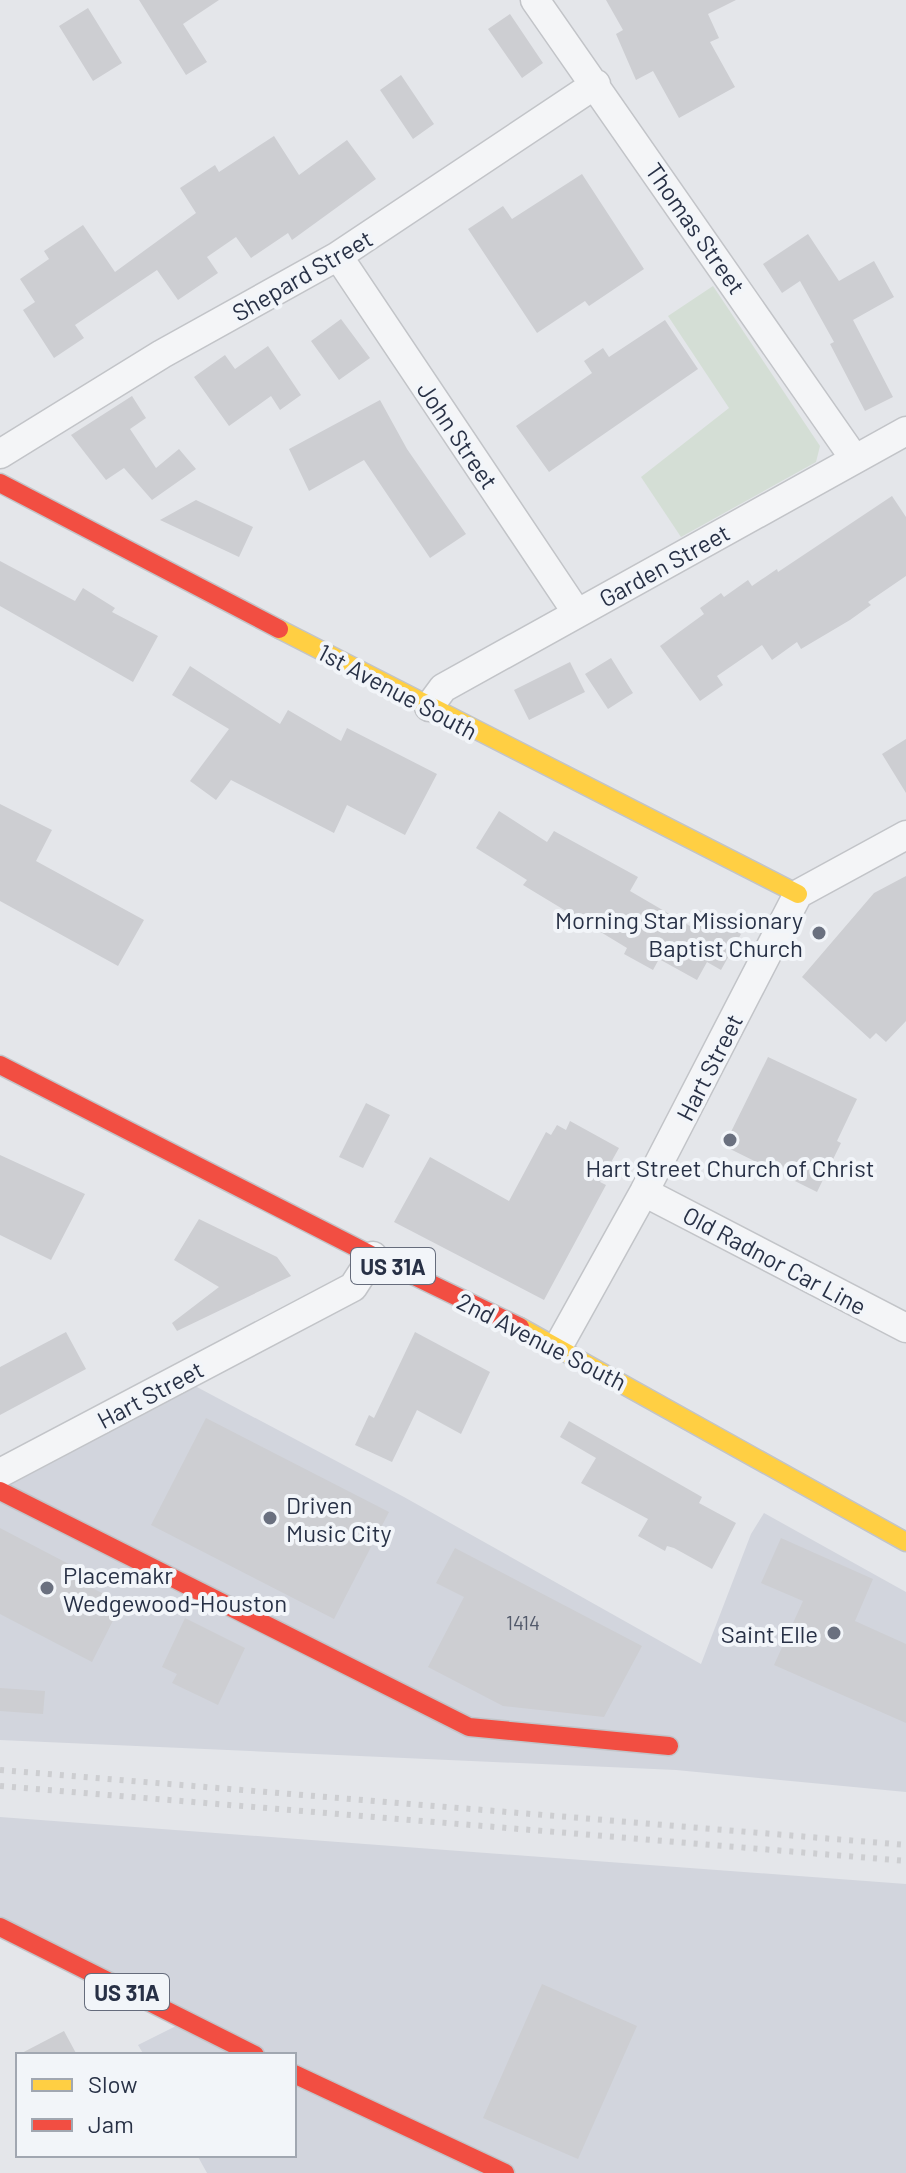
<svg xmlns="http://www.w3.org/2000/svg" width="906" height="2173" font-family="Barlow,sans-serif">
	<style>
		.built { fill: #d2d5dd }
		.green { fill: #d4ded5 }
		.building { fill: #cdced2 }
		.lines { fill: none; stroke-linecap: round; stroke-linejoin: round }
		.street-casing { stroke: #c2c4c8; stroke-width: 31 }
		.slow-casing { stroke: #c2c4c8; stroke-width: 21 }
		.jam-casing { stroke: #c2c4c8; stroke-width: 21 }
		.street { stroke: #f4f5f7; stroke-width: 28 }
		.slow { stroke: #ffcf43; stroke-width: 18 }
		.jam { stroke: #f24e42; stroke-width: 18 }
		.rail { stroke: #cdced1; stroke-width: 6; stroke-dasharray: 4 8; stroke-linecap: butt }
		.poi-dot { fill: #6a707f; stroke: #f2f5f9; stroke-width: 3 }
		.labels { text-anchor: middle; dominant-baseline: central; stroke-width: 8; stroke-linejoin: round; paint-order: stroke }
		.number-label { font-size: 20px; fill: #52596a }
		.shield { fill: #f2f5f9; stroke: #656c7c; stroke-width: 2 }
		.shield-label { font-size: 22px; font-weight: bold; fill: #283146 }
		.street-label { font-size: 24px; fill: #283146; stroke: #f2f5f9 }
		.poi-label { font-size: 24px; fill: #283146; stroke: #f2f5f9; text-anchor: end }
	</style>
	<rect width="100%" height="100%" fill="#e4e6ea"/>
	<path class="built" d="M180 1378 404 1497 701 1664 751 1534 764 1513 906 1592V1792L676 1770 0 1740V1473Z
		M0 1817 906 1884V2173H207L197 2155H294V2055H144L138 2045 184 2022 0 1927Z"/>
	<path class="green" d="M713 286 820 446 816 462 681 537 641 477 729 408 668 316Z"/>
	<path class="building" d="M139 0H219L183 24 207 62 186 75Z
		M606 0H736L708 14 719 38 710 42 735 87 679 118 653 71 636 80 616 34 623 30Z
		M88 8 122 63 93 81 59 26Z
		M510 14 543 63 522 78 488 29Z
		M401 75 434 124 413 139 380 90Z
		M274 136 299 175 347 140 376 179 292 240 288 233 251 258 236 237 207 257 218 273 178 300 157 270 75 325 84 338 54 358 23 310 35 302 20 279 49 259 44 251 83 225 115 272 196 213 180 188 215 165 219 172Z
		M582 174 644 269 589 306 585 301 537 333 468 229 503 206 512 219Z
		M808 234 839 281 874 261 894 297 853 320 893 397 865 411 830 344 834 342 800 281 782 293 763 264Z
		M341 319 370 358 339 380 311 341Z
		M665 320 698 369 549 472 516 426 592 373 584 361 603 348 609 357Z
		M268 346 301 395 280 410 271 396 229 426 194 377 225 355 235 369Z
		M132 396 146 418 130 429 156 468 179 449 196 469 152 500 124 468 106 480 71 435Z
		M380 400 407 449 466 534 430 558 364 460 309 491 289 449Z
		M892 496 906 517V576L868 602 871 605 850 620 801 649 797 642 772 660 762 645 717 676 723 685 700 701 660 646 704 614 700 608 721 593 724 597 748 580 752 586 777 569 778 572Z
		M196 500 253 527 239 557 160 520Z
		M0 561 75 601 83 588 115 608 112 612 158 636 133 682 0 606Z
		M611 658 633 693 608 709 585 674Z
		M570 662 585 692 529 720 514 690Z
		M190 666 280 724 288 710 341 741 347 728 437 774 405 835 347 805 334 833 231 780 216 800 190 781 229 729 172 695Z
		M906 739V793L882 754Z
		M0 804 52 830 36 861 144 920 118 966 0 901Z
		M499 811 547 842 554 831 638 877 630 891 690 926 699 910 741 934 721 970 707 962 697 980 659 959 653 970 624 954 627 948 523 885 527 880 476 848Z
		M906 876V1021L886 1042 876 1033 870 1039 802 977 874 893Z
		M768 1057 857 1099 837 1141 841 1143 817 1192 724 1146Z
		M366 1103 390 1115 363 1168 339 1157Z
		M570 1121 619 1148 600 1182 606 1185 544 1300 394 1222 430 1157 509 1201 546 1132 551 1135 557 1125 566 1130Z
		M0 1155 85 1194 51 1260 0 1235Z
		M199 1219 277 1257 291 1276 177 1331 172 1323 219 1287 174 1260Z
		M66 1332 86 1369 0 1415V1367Z
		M415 1332 490 1372 461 1434 417 1410 392 1462 355 1445 369 1415 374 1418Z
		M206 1418 389 1512 334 1619 151 1525Z
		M569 1421 702 1497 699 1503 736 1523 712 1569 674 1548 667 1546 665 1551 638 1536 648 1519 581 1483 596 1458 560 1437Z
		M0 1528 84 1572 80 1582 122 1603 92 1662 0 1614Z
		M781 1538 873 1579 855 1621 906 1644V1723L774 1665 803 1601 761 1583Z
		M455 1548 642 1646 604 1717 503 1706 428 1667 464 1597 436 1583Z
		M185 1618 245 1648 218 1705 172 1683 177 1674 162 1667Z
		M0 1688 45 1691 43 1714 0 1711Z
		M542 1984 637 2026 578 2159 483 2118Z
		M64 2031 77 2055H18Z"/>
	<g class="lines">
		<g class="street-casing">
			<path id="street" d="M535 0 854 458
				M338 256 577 613
				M0 454 162 354 338 256 596 84
				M429 707 443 688 906 431
				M644 1192 906 1328
				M559 1345 644 1192 798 894 906 835
				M0 1473 353 1287 373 1256"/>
		</g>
		<g class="slow-casing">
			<path id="slow" d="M279 629 798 894
				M520 1327 906 1542"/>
		</g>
		<g class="jam-casing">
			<path id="jam" d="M0 483 279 629
				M0 1065 373 1256 520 1327
				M0 1491 469 1727 669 1746
				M0 1927 255 2055
				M294 2074 505 2173"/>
		</g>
		<use href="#street" class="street"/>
		<use href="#slow" class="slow"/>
		<use href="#jam" class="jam"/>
		<path class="rail" d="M0 1770 906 1845
			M0 1786 906 1861"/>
	</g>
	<g class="poi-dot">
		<circle cx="819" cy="933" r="8"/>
		<circle cx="730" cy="1140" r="8"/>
		<circle cx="270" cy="1518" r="8"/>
		<circle cx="47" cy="1588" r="8"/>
		<circle cx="834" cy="1633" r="8"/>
	</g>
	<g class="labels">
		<g class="number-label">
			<text x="523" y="1622">1414</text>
		</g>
		<g class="shield">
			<rect x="351" y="1248" width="84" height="36" rx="6"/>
			<rect x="85" y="1974" width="84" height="36" rx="6"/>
		</g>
		<g class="shield-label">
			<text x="393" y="1266">US 31A</text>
			<text x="127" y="1992">US 31A</text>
		</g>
		<g class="street-label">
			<text transform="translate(696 228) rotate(55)">Thomas Street</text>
			<text transform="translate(302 275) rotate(-30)">Shepard Street</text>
			<text transform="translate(458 435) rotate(56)">John Street</text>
			<text transform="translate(664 565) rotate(-29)">Garden Street</text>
			<text transform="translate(398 691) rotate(28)">1st Avenue South</text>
			<text transform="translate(709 1067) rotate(-63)">Hart Street</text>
			<text transform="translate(775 1260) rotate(28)">Old Radnor Car Line</text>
			<text transform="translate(542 1341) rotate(27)">2nd Avenue South</text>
			<text transform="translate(150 1394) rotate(-28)">Hart Street</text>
		</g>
		<g class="poi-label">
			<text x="803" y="919">Morning Star Missionary<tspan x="803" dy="28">Baptist Church</tspan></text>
			<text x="730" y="1167" text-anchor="middle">Hart Street Church of Christ</text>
			<text x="286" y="1504" text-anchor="start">Driven<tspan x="286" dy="28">Music City</tspan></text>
			<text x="63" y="1574" text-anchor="start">Placemakr<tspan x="63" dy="28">Wedgewood-Houston</tspan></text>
			<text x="818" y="1633">Saint Elle</text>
		</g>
	</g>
	<rect x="16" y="2053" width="280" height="104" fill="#f2f5f9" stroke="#a1a7b1" stroke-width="2"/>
	<rect x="32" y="2079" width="40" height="12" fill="#ffcf43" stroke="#a1a7b1" stroke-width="2"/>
	<text x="88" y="2093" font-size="24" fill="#283146">Slow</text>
	<rect x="32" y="2119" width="40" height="12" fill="#f24e42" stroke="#a1a7b1" stroke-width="2"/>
	<text x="88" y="2133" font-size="24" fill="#283146">Jam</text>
</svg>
